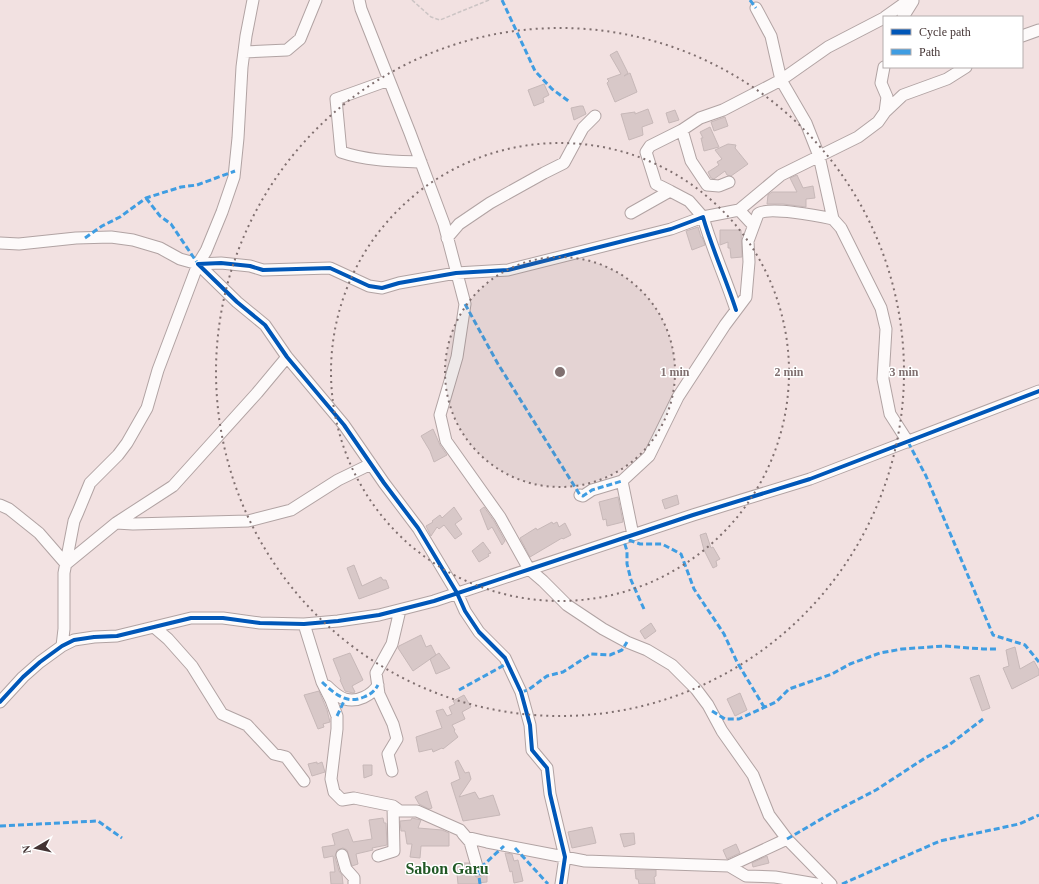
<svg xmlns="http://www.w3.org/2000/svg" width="1039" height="884" font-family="Georgia,serif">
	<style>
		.building { fill: #d8c8c8; stroke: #c7b8b8 }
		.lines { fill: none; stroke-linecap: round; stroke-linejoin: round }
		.minor-casing { stroke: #b1a3a3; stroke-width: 13 }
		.path { stroke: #ccc4c4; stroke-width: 1.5; stroke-dasharray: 4 2; stroke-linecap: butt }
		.minor { stroke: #fdfafa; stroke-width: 11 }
		.quiet { stroke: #3f9de2; stroke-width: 3; stroke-dasharray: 6 3; stroke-linecap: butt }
		.cycleway-casing { stroke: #fff; stroke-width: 6 }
		.cycleway { stroke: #0057b8; stroke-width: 4 }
		.ring { fill: none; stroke: #807070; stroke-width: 2; stroke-dasharray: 2 4 }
		.labels { text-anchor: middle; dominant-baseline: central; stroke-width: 3; stroke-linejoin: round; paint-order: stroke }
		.quarter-label { font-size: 16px; font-weight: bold; fill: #215825; stroke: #fff }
		.centre { fill: #807070; stroke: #fff; stroke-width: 2 }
		.ring-label { font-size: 12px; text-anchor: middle; font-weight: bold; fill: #807070; stroke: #fff; stroke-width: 3; stroke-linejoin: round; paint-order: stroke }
	</style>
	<rect width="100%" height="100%" fill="#f2e1e1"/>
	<path class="building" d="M617 51 628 73 624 76 630 73 637 92 615 102 607 83 609 81 607 79 621 74 610 55Z
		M544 84 549 95 543 98 544 102 534 106 528 90Z
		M580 106H583L586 114 574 120 571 108Z
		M648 109 653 123 642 127 643 135 629 140 621 114 635 112V114Z
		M675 110 679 120 669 123 666 113Z
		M725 117 728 126 714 131 711 122Z
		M710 127 719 147 704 151 701 138H703L700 132Z
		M728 144 736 145 735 148 748 164 731 176 727 175 725 171 714 179 711 178 708 172 719 165 717 162 722 159 715 150Z
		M797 175 803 188 813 186 815 198 806 199V207L783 204H767L768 195 772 192H797L790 178Z
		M698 227 701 237H702L705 245 692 250 686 231Z
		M720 230H741L742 257 731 258 730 248H728V242L720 245Z
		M433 429 440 445 447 455 434 462 430 451 421 436Z
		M677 495 679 504 665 509 662 500Z
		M618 497 623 522 607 526 606 519 603 520 599 502Z
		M454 507 462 519 455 524 462 534 455 539 444 525 439 529 437 527 431 536 426 526 433 522 432 521 440 515 442 518Z
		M484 507 494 521 505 541 502 545 492 527 488 530 480 510Z
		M552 522 553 524 557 522 559 527 565 523 571 535 563 539 562 538 530 557 520 538 536 528 537 530Z
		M706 533 711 548 713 547 720 559 716 561 717 566 713 568 704 550 700 535Z
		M483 542 491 553 488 554 489 556 479 562 472 551Z
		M354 565 362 586 381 577 383 580H386L389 588 359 599 347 568Z
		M651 623 656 631 645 639 640 631Z
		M421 635 426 647 431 645 436 655 413 671 398 648 399 646Z
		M1015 647 1020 669 1034 661 1039 670V675L1012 689 1003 668 1009 666 1006 650Z
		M350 653 363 680 352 686 355 692 353 693 345 691 340 680 341 679 333 659Z
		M439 653 450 668 436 674 430 659Z
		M979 675 990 708 982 711 970 678Z
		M319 691 327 710 330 722 323 724 324 727 318 729 304 695Z
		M740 693 747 710 735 716 727 699Z
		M464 695 471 707 462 712 465 719 452 725 455 730 454 731 458 737 443 749 442 748 433 752 432 749 419 752 416 737 442 728 436 711 443 709 447 716 452 714 449 707 455 704 453 701Z
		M458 760 465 773 469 772 471 779 459 797 475 792 479 799 493 795 500 815 463 821 451 783 460 779 455 762Z
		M317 762V764L322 762 325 772 312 776 308 764Z
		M363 765H372V775L364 778Z
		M427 791 432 808 429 809 419 804 415 797Z
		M383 818 384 823H386L387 845 372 848 373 850 356 854 358 864 352 866 347 850 343 848 337 850 335 857 339 871 342 875 343 884H331L330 872H335L333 856 324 858 322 847 335 845 332 834 348 829 353 842 372 839 369 820Z
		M412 818 421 820 418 828 442 830 449 833V846H421L420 858 410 857 412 844H407L405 831H401L400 821 411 820Z
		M592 827 596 843 572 848 568 832Z
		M634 833 635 844 624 847 620 834Z
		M736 844 740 853 727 859 723 850Z
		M505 853 512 854 514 861 518 860 523 881 514 883 512 871 510 872Z
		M767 856 769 863 753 867 752 863Z
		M464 863H469L471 872 476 877H480L487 874V882L478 883V884H458L456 864Z
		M635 870H656V876L654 877 655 884H639L638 879H636Z"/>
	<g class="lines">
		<g class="minor-casing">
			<path id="minor" d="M359 0 361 9 410 133 444 224 465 304 457 357 440 415 446 441 500 517 529 569 543 581 567 605 603 629 627 642 647 650 672 665 696 689 708 705 722 731 753 775 769 815 787 839 831 884
				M756 8 771 36 781 80 806 123 819 156 833 219 841 228 881 308 886 329 883 379 890 414 908 442
				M885 17 909 0
				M903 17 913 1
				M1022 36 1039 30
				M244 52 287 50 300 39 316 0
				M389 80 336 99 341 152C368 161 393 161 421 162
				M885 112 903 95 947 79 966 67
				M729 182 719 186 707 185 691 161 682 130 700 118 723 110 781 80 828 47 884 18
				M670 191 656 184 646 152 650 146 682 130
				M739 210 781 175 858 137 878 122 885 112 887 97 881 83 884 67
				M631 213 670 191 689 201 703 217 739 210 753 225
				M447 238 459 224 490 203 544 173 564 163 583 128 595 116
				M0 243 19 244 76 238 111 237 133 240 160 248 180 259 198 264
				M287 357 257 393 173 486 116 523 133 524 248 521 291 510 338 480 371 464
				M580 495 583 496 592 490 622 481
				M0 505 9 509 39 533 66 564
				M633 535 622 481 649 456 678 397 725 325 746 297 749 262 748 241 758 214C768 206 819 216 833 219
				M66 564 116 523
				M304 624 322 682 331 700 337 716V729L331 779 334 792 342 800 354 798 393 806 400 811H417L460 830 466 837 487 842 585 861 729 866 746 876 775 877 816 884
				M154 627 168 639 192 666 222 714 247 725 274 754 286 757 304 781
				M62 646 64 629V573L74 521 78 512 90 483 118 455 127 443 147 408 158 370 198 264 206 251 222 212 234 177 238 138 242 67 246 36 253 0
				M327 686C332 691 338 697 345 699 357 703 372 695 378 685
				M0 702 23 677 40 662 62 646 74 640 94 637 117 636 191 618H223L260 623 304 624 338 621 379 615 434 601 693 515 810 479 1039 391
				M392 771 388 754 397 739 393 724 379 694 376 673 392 644 400 610
				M463 834 470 842 478 870
				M342 855 346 869 354 878V884
				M378 856 394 851 393 806
				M729 866 787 839
				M561 884 565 857 550 794 547 768 532 750 530 725 521 692 505 658 479 632 465 611 457 593 418 528 384 483 344 425 287 357 265 325 237 302 198 264 221 263 250 266 263 270 330 268 369 286 382 288 399 283 456 273 508 270 671 229 703 217C712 249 726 279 736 310"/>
		</g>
		<path class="path" d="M412 0 431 17 440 20 489 0"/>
		<use href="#minor" class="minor"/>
		<path class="quiet" d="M502 0 535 71 552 89 570 102
			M750 0 756 8
			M146 198 160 216 171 224 198 264
			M85 238 102 226 120 217 146 198 181 187 197 185 235 171
			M465 304 498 364 580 495 583 496 592 490 622 481
			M908 442 926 476 993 635 1025 645 1039 662
			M644 609 631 580 627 564V551L623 538 640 544H662L681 554 694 589 724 634 737 662 764 707
			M322 682C334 693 346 705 364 697 371 694 374 692 378 685
			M459 690 508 663
			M521 692 528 690 547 676 563 672 591 654 610 655 622 650 627 642
			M712 711 725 719H739L776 702 789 689 832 674 850 664 880 653 902 649 945 646 983 649H996
			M337 716 345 699
			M0 826 98 821 122 838
			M787 839 830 814 876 790 925 758 949 745 983 719
			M515 848 548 884
			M480 884 478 870 504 846
			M842 884 940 841 1019 824 1039 815"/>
		<g class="cycleway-casing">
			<path id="cycleway" d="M0 702 23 677 40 662 62 646 74 640 94 637 117 636 191 618H223L260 623 304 624 338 621 379 615 434 601 693 515 810 479 1039 391
				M561 884 565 857 550 794 547 768 532 750 530 725 521 692 505 658 479 632 465 611 457 593 418 528 384 483 344 425 287 357 265 325 237 302 198 264 221 263 250 266 263 270 330 268 369 286 382 288 399 283 456 273 508 270 671 229 703 217C712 249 726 279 736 310"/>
		</g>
		<use href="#cycleway" class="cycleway"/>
	</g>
	<circle cx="560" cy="372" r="115" fill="#807070" fill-opacity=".12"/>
	<g class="ring">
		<circle cx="560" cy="372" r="115"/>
		<circle cx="560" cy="372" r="229"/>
		<circle cx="560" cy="372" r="344"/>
	</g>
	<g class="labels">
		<g class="quarter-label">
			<text x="447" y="868">Sabon Garu</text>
		</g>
	</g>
	<circle cx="560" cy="372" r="6" class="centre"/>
	<g class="ring-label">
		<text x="675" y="376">1 min</text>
		<text x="789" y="376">2 min</text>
		<text x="904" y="376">3 min</text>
	</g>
	<rect x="883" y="16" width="140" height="52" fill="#ffffff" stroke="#b4adad"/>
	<rect x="891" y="29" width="20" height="6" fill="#0057b8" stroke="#b4adad"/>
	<text x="919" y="36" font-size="12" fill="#433333">Cycle path</text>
	<rect x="891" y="49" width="20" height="6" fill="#3f9de2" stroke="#b4adad"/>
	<text x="919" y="56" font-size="12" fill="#433333">Path</text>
	<g transform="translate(36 848) rotate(261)" stroke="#ffffff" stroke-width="3" paint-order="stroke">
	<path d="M0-3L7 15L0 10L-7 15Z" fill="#433333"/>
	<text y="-6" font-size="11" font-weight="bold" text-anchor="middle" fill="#433333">N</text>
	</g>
</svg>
